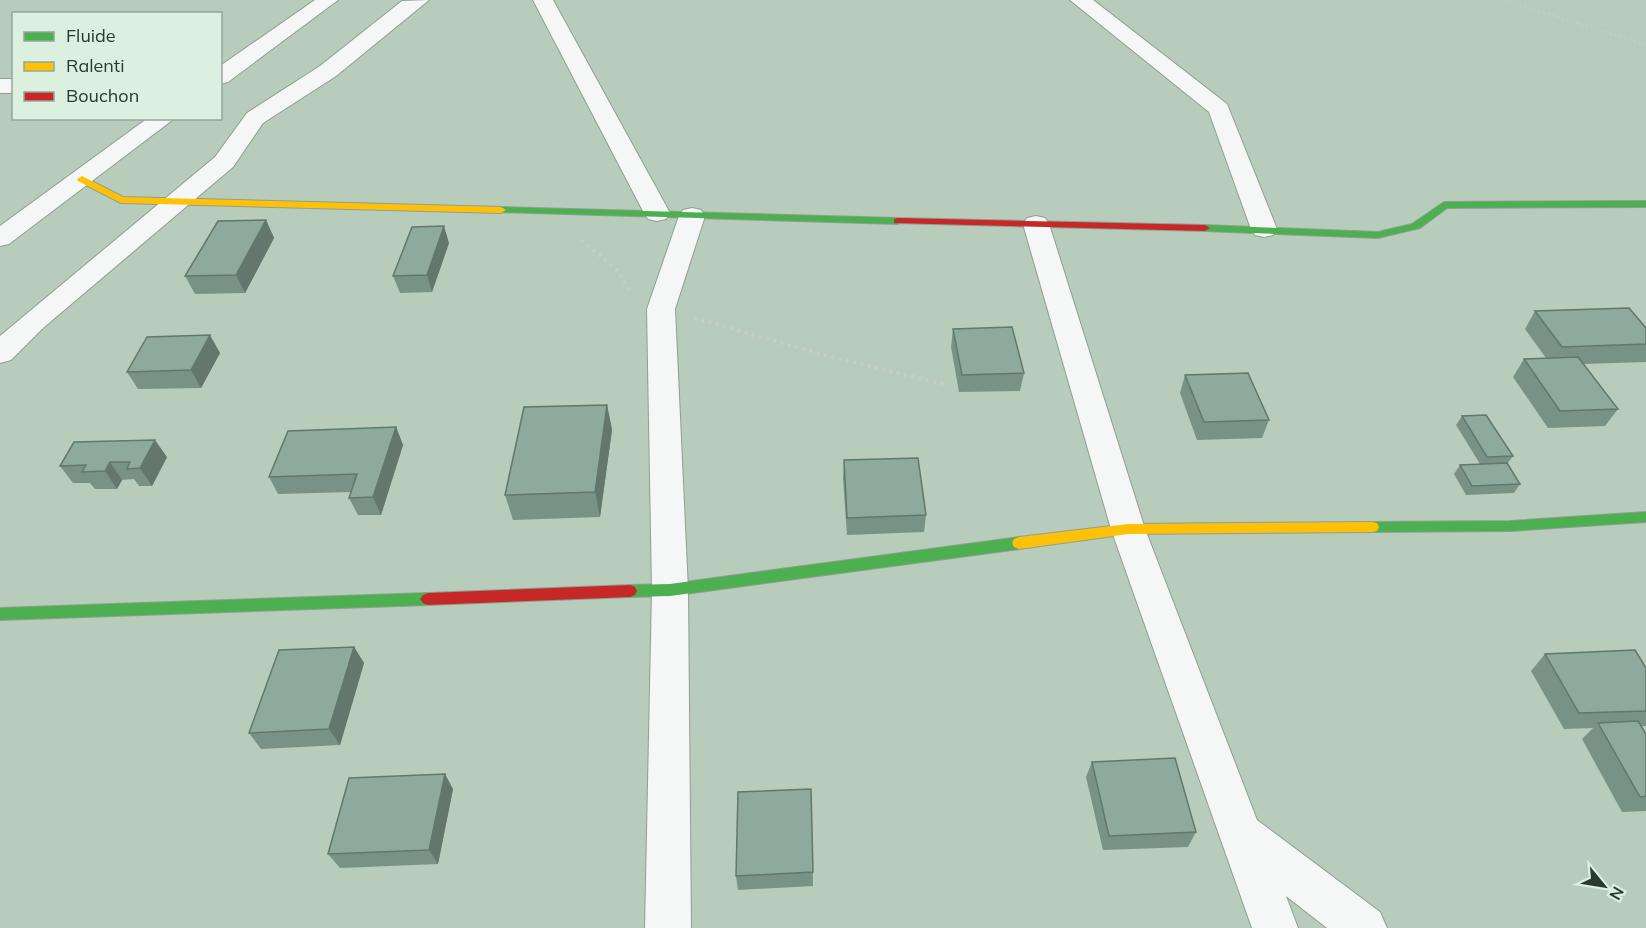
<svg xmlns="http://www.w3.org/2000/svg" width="1646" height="928" font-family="Mulish,sans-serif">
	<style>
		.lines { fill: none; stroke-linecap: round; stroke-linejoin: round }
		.street-casing { stroke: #8f9f92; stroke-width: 2 }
		.fast-casing { stroke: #8f9f92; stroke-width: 2 }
		.slow-casing { stroke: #8f9f92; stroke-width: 2 }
		.jam-casing { stroke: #8f9f92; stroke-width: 2 }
		.path-far1 { stroke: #c7cdc8; stroke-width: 2; stroke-dasharray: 2 3; stroke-linecap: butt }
		.path { stroke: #c7cdc8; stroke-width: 4; stroke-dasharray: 3 4.5; stroke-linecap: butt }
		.street { fill: #f4f7f5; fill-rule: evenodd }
		.fast { fill: #4caf50; fill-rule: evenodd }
		.slow { fill: #ffc107; fill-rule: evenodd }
		.jam { fill: #c62828; fill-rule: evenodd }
		.wall { fill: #799286 }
		.shaded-wall { fill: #63776d }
		.building { fill: #8daa9c; stroke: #63776d; stroke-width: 1.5 }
	</style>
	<rect width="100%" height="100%" fill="#b7ccba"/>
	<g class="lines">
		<g class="street-casing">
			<path id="street" d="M315 0H338L228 82 220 84V66Z
				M429 0 336 76 263 123 233 167 43 328 11 360 0 363V336L215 157 247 113 320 66 402 1Z
				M533 0H553L670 213 666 219 657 221 648 219 644 213Z
				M1070 0H1093L1227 104 1277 229 1273 235 1264 237 1255 235 1251 229 1209 112Z
				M0 79H14V93H0Z
				M148 118H175L9 244 0 246V226Z
				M692 208 701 210 705 216 675 309 688 590 691 928H645L652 590 647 309 679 216 683 210Z
				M1036 216 1045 218 1049 224 1145 529 1257 820 1380 912 1387 928H1327L1286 896 1298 928H1252L1111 529 1023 224 1027 218Z"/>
		</g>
		<g class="fast-casing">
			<path id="fast" d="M1646 201V207L1447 208 1420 228 1378 238 1205 231 1200 228 1205 225 1378 232 1412 224 1444 202Z
				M501 207 898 218 903 221 898 224 497 212V208Z
				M1646 512V522L1510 531 1372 532 1367 531 1365 527 1367 523 1372 522 1510 521Z
				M1019 537 1024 539 1026 543 1024 547 1019 549 670 596 630 597 625 595 623 591 625 587 630 585 670 584Z
				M428 593 433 595 436 599 433 603 428 605 0 620V608Z"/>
		</g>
		<g class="slow-casing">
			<path id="slow" d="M82 176 123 197 501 207 506 210 501 213 121 203 78 181 77 179Z
				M1372 522 1377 523 1379 527 1377 531 1372 532 1128 534 1019 549 1014 547 1012 543 1014 539 1019 537 1128 524Z"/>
		</g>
		<g class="jam-casing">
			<path id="jam" d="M898 218 1205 225 1210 228 1205 231 894 223V219Z
				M630 585 635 587 637 591 635 595 630 597 428 605 423 603 420 599 423 595 428 593Z"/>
		</g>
		<path class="path-far1" d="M1505 0 1646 45"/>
		<path class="path" d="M581 240 616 269 631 292
			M694 318 824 355 943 384"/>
		<use href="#street" class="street"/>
		<use href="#fast" class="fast"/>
		<use href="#slow" class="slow"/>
		<use href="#jam" class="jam"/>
	</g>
	<path class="wall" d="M266 220 274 238 245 293 195 294 185 276Z
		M449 243 432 292 400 293 393 276Z
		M1535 311 1646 328V362L1583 364 1618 409 1605 426 1548 428 1513 377 1524 359 1546 358 1525 329Z
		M953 329 1024 373 1020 391 959 392 951 347Z
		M220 353 201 388 138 389 127 372Z
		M1185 375 1269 420 1262 438 1197 440 1180 393Z
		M607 405 612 430 600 517 513 520 505 495Z
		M1462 416 1513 456 1507 464 1520 484 1514 493 1466 495 1454 474 1460 465 1480 464 1456 425Z
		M396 427 403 445 381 515H358L349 498 351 492 278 494 269 477Z
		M167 457 152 486H139L134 479 122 480 117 489H95L90 483H73L60 466Z
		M844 460 926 515 924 532 847 535 843 478Z
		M354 647 364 663 340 745 261 749 249 733Z
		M1545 654 1646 668V726H1641L1646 734V811L1622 812 1582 739 1593 728 1564 729 1531 671Z
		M1092 762 1196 832 1188 847 1103 850 1086 777Z
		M453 789 438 864 340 868 328 854Z
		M811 789 813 886 738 890 736 876Z"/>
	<path class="shaded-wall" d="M266 220 274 238 245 293 236 275Z
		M444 226 449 243 432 292 427 275Z
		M210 335 220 353 201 388 191 370Z
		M607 405 612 430 600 517 595 492Z
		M396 427 403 445 381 515 373 497Z
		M155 440 167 457 152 486 140 468Z
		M110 462 122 480 117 489 105 471Z
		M354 647 364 663 340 745 329 729Z
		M445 774 453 789 438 864 429 850Z"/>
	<path class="building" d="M266 220 236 275 185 276 218 221Z
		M444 226 427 275 393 276 412 227Z
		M1629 308 1646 328V344L1562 347 1535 311Z
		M1012 327 1024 373 962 375 953 329Z
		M210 335 191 370 127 372 147 337Z
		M1578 357 1618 409 1560 411 1524 359Z
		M1248 373 1269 420 1204 422 1185 375Z
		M607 405 595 492 505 495 524 407Z
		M1486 415 1513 456 1487 457 1462 416Z
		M396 427 373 497 349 498 357 474 269 477 288 431Z
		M155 440 140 468 127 469 130 462H110L105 471 82 472 86 465 60 466 74 442Z
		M918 458 926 515 847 518 844 460Z
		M1507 463 1520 484 1472 486 1460 465Z
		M354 647 329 729 249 733 279 650Z
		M1635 650 1646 668V711L1579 713 1545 654Z
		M1638 721 1646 734V796L1640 797 1598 723Z
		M1175 758 1196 832 1109 836 1092 762Z
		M445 774 429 850 328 854 349 778Z
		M811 789 813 872 736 876 738 792Z"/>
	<rect x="12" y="12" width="210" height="108" fill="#dcf0df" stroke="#95a798" stroke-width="1.5"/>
	<rect x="24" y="32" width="30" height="9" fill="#4caf50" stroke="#95a798" stroke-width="1.5"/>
	<text x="66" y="42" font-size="18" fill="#2a3a2d">Fluide</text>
	<rect x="24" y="62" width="30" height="9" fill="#ffc107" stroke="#95a798" stroke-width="1.5"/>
	<text x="66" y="72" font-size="18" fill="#2a3a2d">Ralenti</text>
	<rect x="24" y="92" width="30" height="9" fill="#c62828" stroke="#95a798" stroke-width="1.5"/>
	<text x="66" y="102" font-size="18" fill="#2a3a2d">Bouchon</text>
	<g transform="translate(1604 886) rotate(120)" stroke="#dcf0df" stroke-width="4.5" paint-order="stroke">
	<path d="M0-4.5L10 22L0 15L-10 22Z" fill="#2a3a2d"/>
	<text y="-9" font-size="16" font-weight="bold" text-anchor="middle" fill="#2a3a2d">N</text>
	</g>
</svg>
